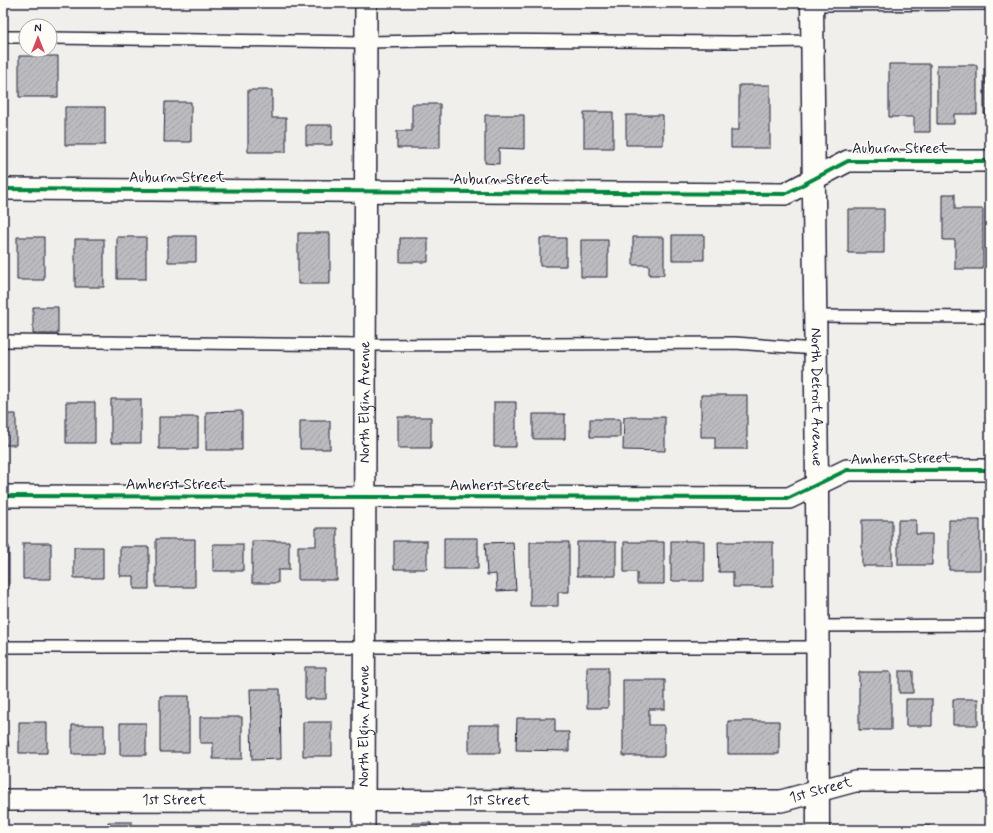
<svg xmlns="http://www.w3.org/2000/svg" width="993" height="833" font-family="Mynerve,sans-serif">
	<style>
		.building { fill: url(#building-hatch); stroke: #22223b }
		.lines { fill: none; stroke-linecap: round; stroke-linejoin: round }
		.lane-casing { stroke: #22223b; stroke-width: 14 }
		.street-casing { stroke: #22223b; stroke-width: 24 }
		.secondary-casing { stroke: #22223b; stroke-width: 25 }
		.lane { stroke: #fdfcf7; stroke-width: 11 }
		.street { stroke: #fdfcf7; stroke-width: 21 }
		.secondary { stroke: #fdfcf7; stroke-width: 22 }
		.cycleway-casing { stroke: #fdfcf7; stroke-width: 6 }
		.cycleway { stroke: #00873e; stroke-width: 4 }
		.labels { text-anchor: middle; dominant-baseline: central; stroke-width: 3; stroke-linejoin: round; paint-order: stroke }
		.street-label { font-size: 15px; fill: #22223b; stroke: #fdfcf7 }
	</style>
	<defs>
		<pattern id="building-hatch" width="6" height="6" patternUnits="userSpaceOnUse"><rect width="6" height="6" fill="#bcbcc0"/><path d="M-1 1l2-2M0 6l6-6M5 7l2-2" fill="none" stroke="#a1a1a6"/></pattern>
	</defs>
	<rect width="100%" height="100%" fill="#f0efec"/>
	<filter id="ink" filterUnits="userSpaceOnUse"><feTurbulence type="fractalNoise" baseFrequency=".025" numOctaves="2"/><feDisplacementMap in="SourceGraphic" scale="8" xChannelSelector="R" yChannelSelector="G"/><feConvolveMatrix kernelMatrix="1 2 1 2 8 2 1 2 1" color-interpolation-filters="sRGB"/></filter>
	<g filter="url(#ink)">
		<path class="building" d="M19 56H58V97H19Z
			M889 64H930V132H914V117H889Z
			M937 65H977V114H954V124H937Z
			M984 68H990V114H984Z
			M739 85H770V148H731V130H739Z
			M248 90H272V118H286V152H248Z
			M165 102H191V142H164Z
			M412 104H440V148H397V131H412Z
			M65 107H105V145H65Z
			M584 112H613V148H584Z
			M485 115H524V149L499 148V164L485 163Z
			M626 115H663V145H626Z
			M306 125H332V145H306Z
			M943 194H955V209H983V269H955V240H943Z
			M848 209H884V253H848Z
			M298 233H330V284H298Z
			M672 235H704V260H672Z
			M168 236H196V262H168Z
			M17 237H44V280H17Z
			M117 237H146V279H117Z
			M633 237H664V275H649V265H633Z
			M400 238H428V262H400Z
			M540 238H566V266H540Z
			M75 239H104V287H75Z
			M581 240H608V277H581Z
			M33 307H58V334H33Z
			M701 395H747V449H715V437H701Z
			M111 399H141V443H111Z
			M66 402H95V443H66Z
			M494 402H516V447H494Z
			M242 411V450H206V412Z
			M3 414H16V445H3Z
			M533 414H565V439H533Z
			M159 417H198V449H159Z
			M398 417H431V448H398Z
			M624 417H665V451L623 450Z
			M590 419H620V437H590Z
			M300 421H330V449H300Z
			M862 520H892V566H862Z
			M898 520H916V534H932V565H898Z
			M949 520H980V570H949Z
			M316 528H337V580H298V546H316Z
			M444 538H478V569H444Z
			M156 539H195V587H156Z
			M252 541H289V570H278V583H252Z
			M394 541H427V569H394Z
			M671 541H704V581H671Z
			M513 542 516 590 497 591 496 574 487 575 485 543Z
			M530 542H569V592H558V606H530Z
			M577 542H616V576H577Z
			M624 542H664V584H637V572H624Z
			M718 542H773V587H733V572H719Z
			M23 543H51V579H23Z
			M213 544H243V571H213Z
			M3 546H9V589H3Z
			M74 547H103V578H74Z
			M120 547H149V589H134V576H120Z
			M305 667H326V699H305Z
			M587 667H608V708H587Z
			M899 671H913V693H899Z
			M859 672H891V730H859Z
			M623 680H665V709H649V725H664V756H623Z
			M250 689H280L281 759 252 760Z
			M160 696H189V752H160Z
			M906 699H932V726H906Z
			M953 699H978V725H953Z
			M3 715 9 747 3 748Z
			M200 717H242V759H213V743H200Z
			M517 718H555V732H569V751L516 750Z
			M728 721H779V754H728Z
			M19 722H47V753H19Z
			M303 722H332V756H303Z
			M120 723H146V755H120Z
			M72 725H104V754H72Z
			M469 725H500V753H469Z
			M108 822H132V830H108Z
			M412 823H431V830H412Z
			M904 826H930V830H904Z
			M852 829H887V830H852Z"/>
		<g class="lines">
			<g class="lane-casing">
				<path id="lane" d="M812 5 990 4
					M3 37H26
					M50 38 366 42 482 40 735 42 813 41
					M815 316 990 317
					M3 341 365 345 735 343 815 349
					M817 626 990 625
					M3 647H817"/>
			</g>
			<g class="street-casing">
				<g id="street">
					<path d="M3 189 785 194 848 161H990"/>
					<path d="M3 496 789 498 847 470H990"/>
					<path id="s1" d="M3 800 781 801 855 781H990"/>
					<path id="s2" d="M364 830 366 3"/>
				</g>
			</g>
			<g class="secondary-casing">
				<g id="secondary">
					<path id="s3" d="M812 3 817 484 818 830"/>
				</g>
			</g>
			<use href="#lane" class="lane"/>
			<use href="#street" class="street"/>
			<use href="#secondary" class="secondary"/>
			<g class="cycleway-casing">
				<path id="cycleway" d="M3 189 785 194 848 161H990
					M3 496 789 498 847 470H990"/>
			</g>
			<use href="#cycleway" class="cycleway"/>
		</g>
	</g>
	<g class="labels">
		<g class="street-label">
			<text x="900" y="149">Auburn Street</text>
			<text x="177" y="178">Auburn Street</text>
			<text x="501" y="180">Auburn Street</text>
			<text stroke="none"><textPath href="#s3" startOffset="394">North Detroit Avenue</textPath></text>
			<text stroke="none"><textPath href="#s2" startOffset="428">North Elgin Avenue</textPath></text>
			<text transform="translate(901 459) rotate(-1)">Amherst Street</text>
			<text x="176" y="485">Amherst Street</text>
			<text x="500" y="486">Amherst Street</text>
			<text stroke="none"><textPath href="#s2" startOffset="104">North Elgin Avenue</textPath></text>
			<text stroke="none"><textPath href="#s1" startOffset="819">1st Street</textPath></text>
			<text stroke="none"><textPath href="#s1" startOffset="171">1st Street</textPath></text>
			<text stroke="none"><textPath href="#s1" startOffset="495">1st Street</textPath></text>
		</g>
	</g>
	<rect width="993" height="833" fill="none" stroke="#fdfcf7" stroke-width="16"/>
	<rect x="8" y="8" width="977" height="817" fill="none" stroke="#22223b" stroke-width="1.5" filter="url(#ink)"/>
	<g transform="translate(38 38)"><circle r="19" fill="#fdfcf7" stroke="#a5a5ac"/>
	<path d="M0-3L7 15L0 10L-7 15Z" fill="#d1495b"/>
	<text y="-6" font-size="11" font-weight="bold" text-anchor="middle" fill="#22223b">N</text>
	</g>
</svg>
